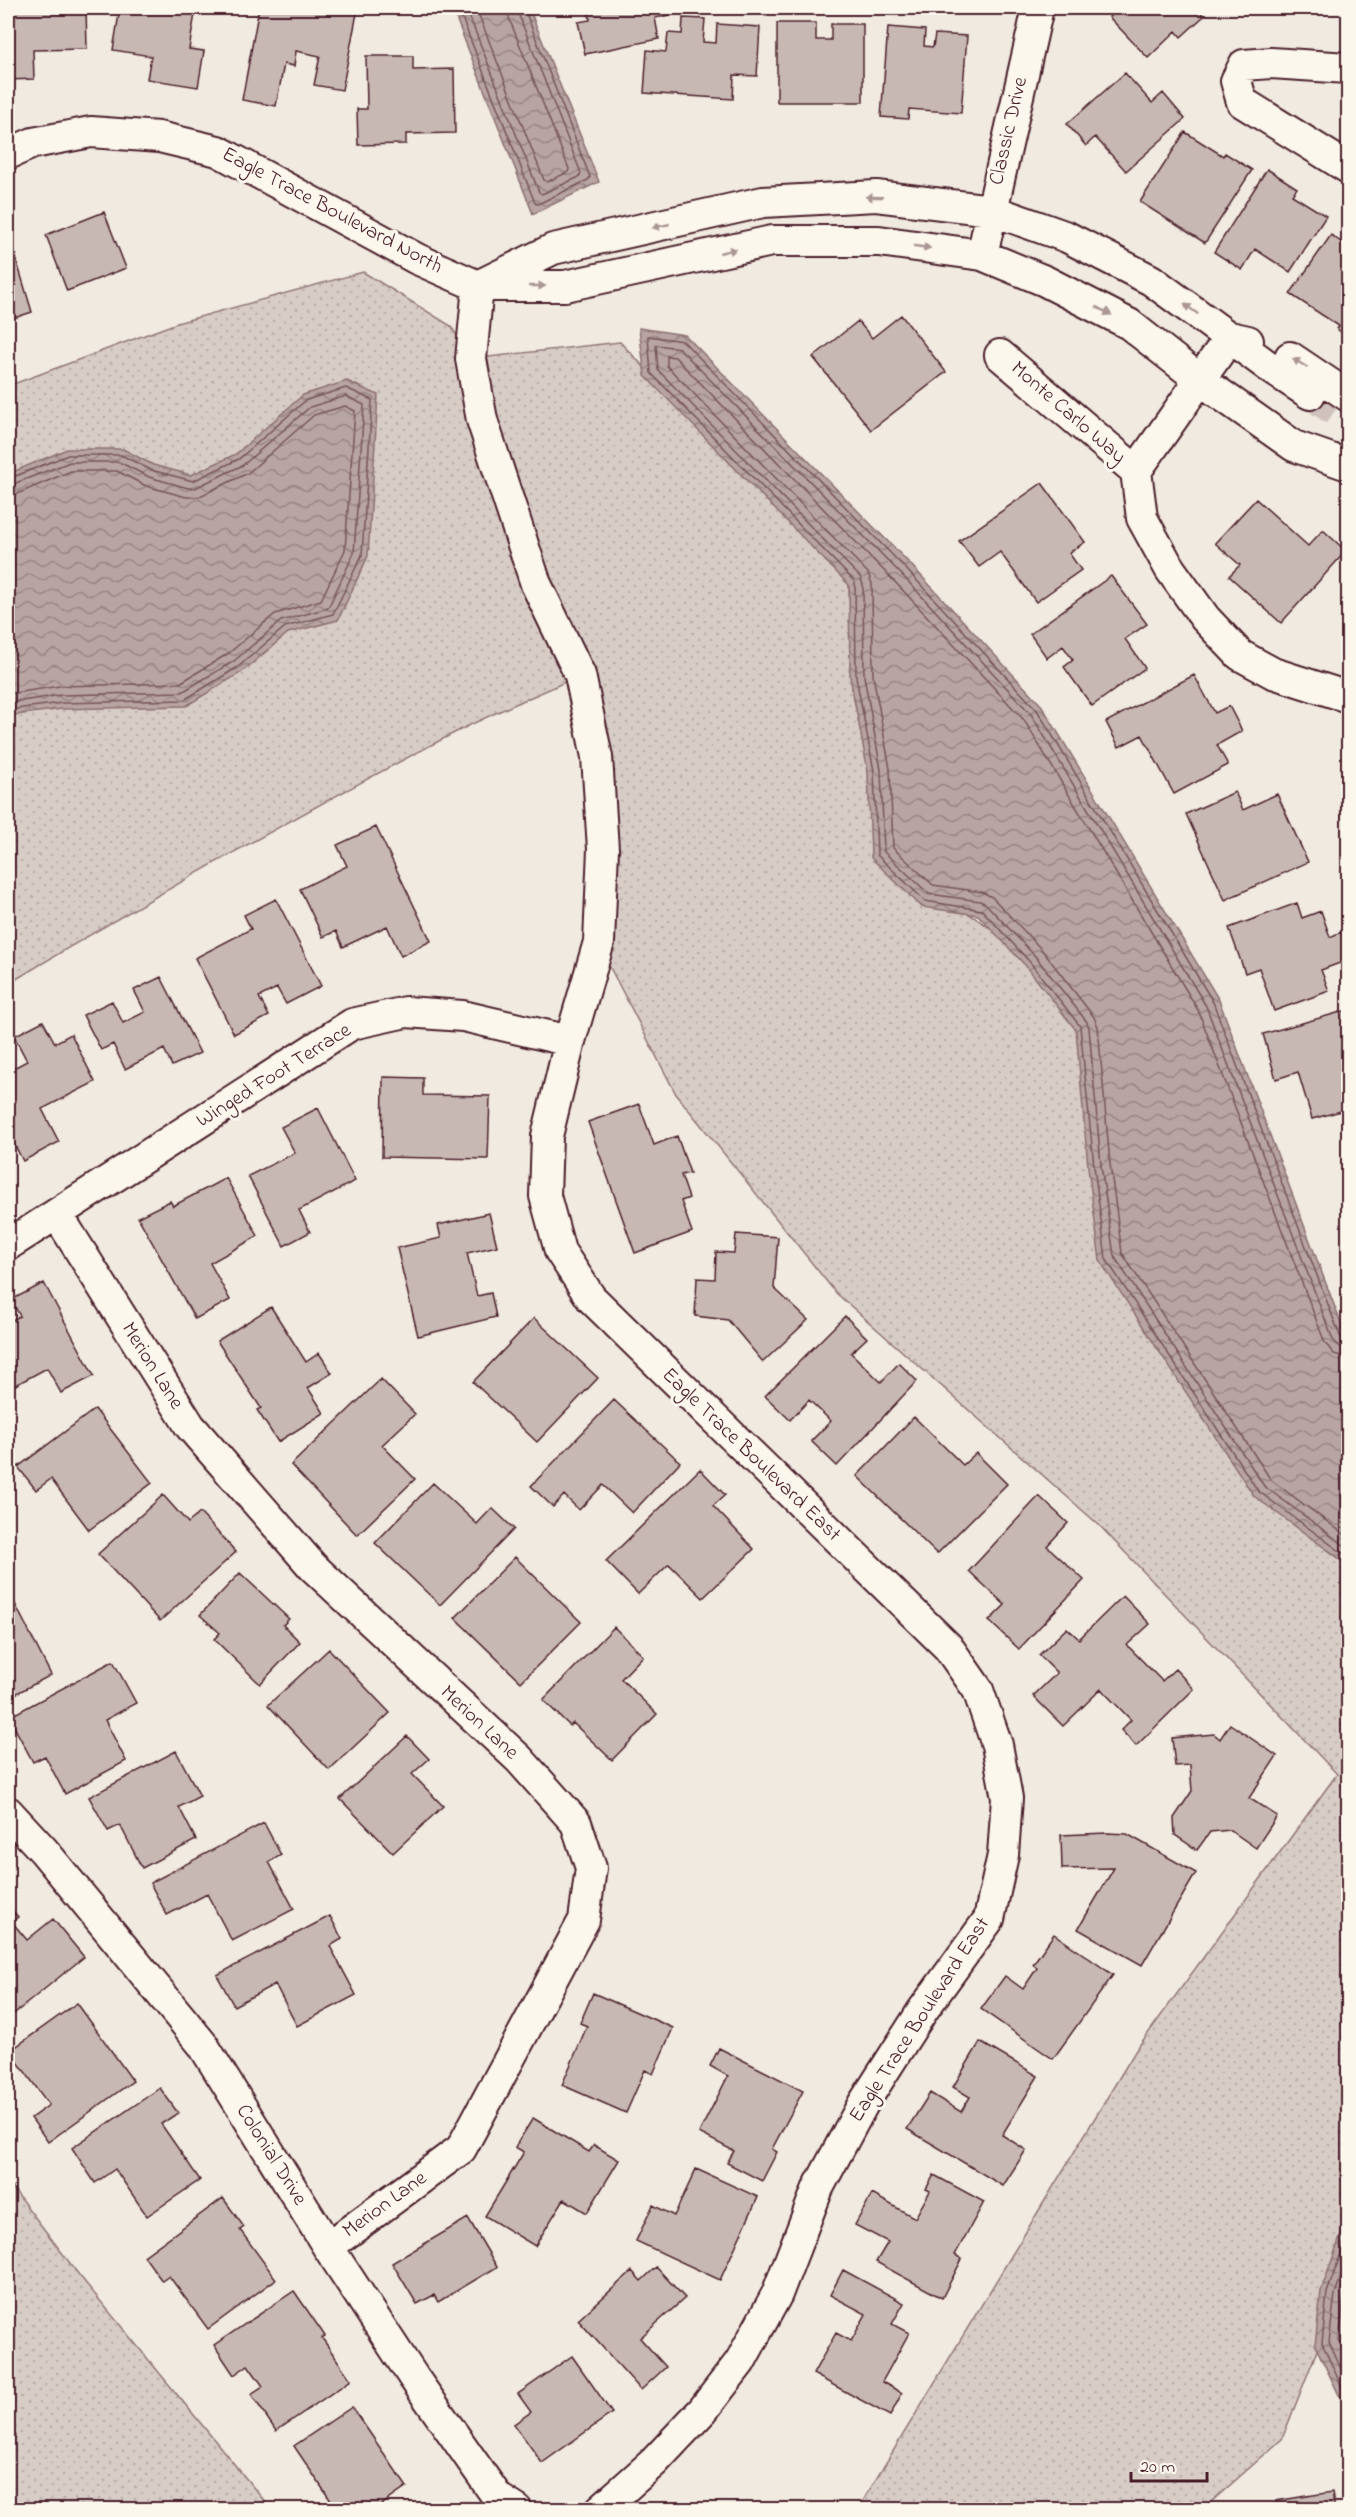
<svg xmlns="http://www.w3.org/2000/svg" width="1356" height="2517" font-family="'Indie Flower',sans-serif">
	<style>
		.green { fill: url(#green-dots); stroke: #917678; stroke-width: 1.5 }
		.water { fill: url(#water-waves); stroke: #8c6f72; stroke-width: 1.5 }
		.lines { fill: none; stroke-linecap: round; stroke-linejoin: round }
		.shore { stroke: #76545b; stroke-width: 1.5 }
		.building { fill: #c8b8b3; stroke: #4a1f2b; stroke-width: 1.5 }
		.minor-tunnel { stroke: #cfc1bc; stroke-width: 30; stroke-dasharray: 30 15; stroke-linecap: butt }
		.minor-casing { stroke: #4a1f2b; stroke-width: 34 }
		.minor { stroke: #fbf7ec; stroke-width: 30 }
		.oneway { fill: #ab9695 }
		.labels { text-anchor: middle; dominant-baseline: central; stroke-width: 6; stroke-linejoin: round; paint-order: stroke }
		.street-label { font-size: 21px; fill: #4a1f2b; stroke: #fbf7ec }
	</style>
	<defs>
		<pattern id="green-dots" width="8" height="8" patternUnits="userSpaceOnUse" patternTransform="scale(1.5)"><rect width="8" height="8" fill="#d8ccc6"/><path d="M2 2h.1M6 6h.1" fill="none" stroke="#bbafaa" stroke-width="1.8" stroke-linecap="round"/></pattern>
		<pattern id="water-waves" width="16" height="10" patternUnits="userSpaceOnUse" patternTransform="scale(1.5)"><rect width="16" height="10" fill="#b8a4a2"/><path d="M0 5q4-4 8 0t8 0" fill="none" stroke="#988584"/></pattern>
	</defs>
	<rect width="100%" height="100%" fill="#f0eae0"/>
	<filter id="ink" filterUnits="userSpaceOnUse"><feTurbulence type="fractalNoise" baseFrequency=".0167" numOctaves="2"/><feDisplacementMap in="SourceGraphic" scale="12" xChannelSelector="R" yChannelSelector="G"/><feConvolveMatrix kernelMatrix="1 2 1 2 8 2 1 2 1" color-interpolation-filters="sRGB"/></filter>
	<g filter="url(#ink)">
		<path class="green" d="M363 272 451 326 471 359 620 342 849 579 852 691 873 782 876 853 1131 1020 1348 1456V2272L1282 2439 1203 2509H858L1136 2050 1337 1774 1099 1525 836 1293 676 1094 604 956 580 675C540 694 499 710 460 730 306 810 155 895 8 984V386L177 323Z
			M8 2182 79 2275 271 2509H8Z"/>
		<path class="water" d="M452 8H529L599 182 533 214Z
			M639 328 685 335 912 566 1042 706 1219 1000 1348 1342V1565L1254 1496 1100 1261 1088 1167 1076 1030 1025 965 978 915 922 907 871 858 868 772 850 677 849 585 645 376Z
			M347 381 378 395 368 556 338 620 288 633 242 672 186 706 62 709 8 716V474L67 449H123L153 465 191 475 236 454 303 395Z
			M1348 2215V2401L1339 2395 1315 2345 1321 2291Z"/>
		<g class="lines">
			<path class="shore" d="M458 8 535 203 538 204 588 180 590 177 524 8
				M466 8 539 192 542 194 579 177 581 173 516 8
				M476 8 544 180 547 182 568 172 569 169 509 18 507 8
				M8 479 68 455H121L151 470 193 481 239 459 306 400 346 388 372 400 362 555 333 614 285 627 238 667 184 700 62 703 8 710
				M8 486 70 462H119L149 477 188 488H195L243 465 310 407 346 396 364 405 354 553 328 608 281 621 234 661 182 692 61 695 8 703
				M8 495 17 494 71 471H117L146 486 186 497H198L248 473 314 415 345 406 355 411 345 550 321 600 275 614 229 653 180 683 60 686 8 694
				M1348 1341 1344 1340 1340 1336 1213 1002 1037 710 907 570 683 341 648 336 651 373 855 582 856 677 874 771 877 855 925 901 982 910 1029 961 1080 1026 1094 1166 1106 1259 1258 1491 1348 1557
				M1348 1349 1339 1346 1333 1340 1206 1006 1031 714 902 575 679 348 656 345 658 370 861 578 863 585 864 676 881 770 884 852 929 894 980 901 986 904 1035 956 1087 1022 1089 1028 1101 1165 1114 1256 1264 1486 1348 1548
				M1348 1358 1334 1354 1325 1343 1198 1010 1024 720 895 582 675 357 667 356V366L868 573 872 584 873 675 890 769 893 848 933 885 982 892 992 897 1042 950 1094 1017 1098 1027 1110 1164 1122 1253 1271 1480 1348 1537
				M1348 2233 1327 2293 1322 2343 1343 2390 1348 2394
				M1348 2256 1335 2294 1329 2342 1348 2384
				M1348 2282 1344 2297 1339 2341 1348 2363"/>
		</g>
		<path class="building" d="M8 8H86L87 49 33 50 34 79 8 80Z
			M120 8H196L189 49 204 51 198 87 147 79 151 56 113 50Z
			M259 8H358L342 90 314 85 320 56 296 51 294 66 284 64 276 106 242 100Z
			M588 8H683L684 12 655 18 659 39 585 54 578 22 590 20Z
			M1120 8H1196L1204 16 1181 37 1176 31 1148 58 1109 17Z
			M683 18 705 19 703 42 716 43 717 24 760 27 757 76 734 75 733 99 644 93 647 50 666 52 668 33 682 34Z
			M777 23H816V40H831V24H863V102H777Z
			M888 27 925 30 924 46 933 47 935 34 967 36 961 113 909 109 908 119 881 117Z
			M366 56H413V70L454 69 455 133 406 134V144L358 145 357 109H367Z
			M1125 73 1152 103 1163 93 1185 119 1126 171 1095 137 1086 146 1067 124Z
			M1185 132 1223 156 1225 153 1252 170 1205 243 1140 202Z
			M1267 169 1297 188 1292 195 1326 216 1290 272 1255 249 1242 270 1214 252Z
			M104 212 126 268 67 291 46 235Z
			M8 232 32 312 8 320Z
			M1331 235 1348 247V337L1337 329 1339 326 1290 294Z
			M901 315 946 372 871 430 813 357 858 321 872 338Z
			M1042 483 1085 542 1069 553 1081 570 1036 602 1000 552 979 567 959 541Z
			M1256 499 1308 546 1323 530 1346 551 1281 623 1229 576 1240 565 1215 543Z
			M1111 576 1147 624 1125 639 1145 668 1092 706 1064 667 1073 660 1063 646 1047 658 1030 634Z
			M1194 675 1215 713 1229 706 1242 731 1217 745 1228 765 1174 794 1142 735 1119 747 1106 722Z
			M1235 792 1243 810 1277 794 1308 862 1225 900 1186 814Z
			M376 827 431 941 401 956 387 926 343 947 336 931 323 937 300 889 347 866 337 845Z
			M276 899 321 986 286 1004 277 988 259 997 269 1016 234 1034 195 958 251 929 244 915Z
			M1297 903 1302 918 1321 911 1330 937 1341 932 1348 951V960L1321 970 1329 991 1274 1011 1259 968 1245 973 1229 928Z
			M161 977 200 1053 172 1066 164 1049 125 1069 113 1044 101 1050 83 1015 112 1001 123 1023 145 1012 134 990Z
			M1348 1010V1109L1312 1119 1298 1072 1276 1079 1263 1034Z
			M43 1021 55 1043 71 1034 95 1082 42 1109 59 1142 23 1161 8 1132V1071L27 1061 14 1036Z
			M383 1077 423 1078V1095L490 1096 488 1159 382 1157Z
			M639 1104 654 1145 677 1136 690 1173 681 1175 689 1198 681 1201 692 1232 635 1253 588 1122Z
			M318 1108 355 1181 299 1210 310 1232 284 1246 248 1176 295 1153 281 1127Z
			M226 1178 258 1236 210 1263 230 1300 195 1319 138 1217 170 1201 173 1206Z
			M489 1213 497 1246 467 1253 477 1296 491 1293 496 1317 418 1336 397 1248 441 1238 438 1225Z
			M736 1234 778 1237 774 1288 808 1320 763 1362 728 1320 695 1316 697 1278 715 1279 716 1252 734 1253Z
			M44 1283 94 1376 61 1393 47 1368 8 1389V1322L20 1316 11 1300Z
			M271 1307 306 1362 319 1353 332 1373 308 1388 324 1413 278 1442 257 1410 261 1408 217 1341Z
			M845 1316 867 1338 851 1353 881 1382 899 1363 917 1381 837 1466 811 1441 831 1421 809 1400 790 1420 765 1396Z
			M534 1318 598 1378 537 1442 473 1382Z
			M381 1379 415 1414 382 1445 415 1479 357 1535 291 1465Z
			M614 1400 680 1462 632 1513 603 1485 579 1510 564 1495 553 1507 531 1486Z
			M95 1409 152 1483 89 1530 51 1479 36 1490 18 1467Z
			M914 1417 963 1465 976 1453 1007 1484 937 1554 857 1476Z
			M700 1469 725 1495 713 1506 754 1549 703 1598 669 1564 638 1594 606 1561Z
			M433 1483 477 1524 492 1508 514 1529 440 1605 375 1543Z
			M163 1495 188 1523 200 1513 236 1552 160 1621 98 1554Z
			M1039 1496 1068 1523 1047 1546 1084 1580 1019 1649 989 1621 1005 1605 969 1571Z
			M515 1557 581 1622 521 1682 455 1618Z
			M240 1573 289 1619 283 1625 300 1642 260 1684 214 1639 220 1633 200 1615Z
			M11 1596 51 1675 8 1698V1598Z
			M1123 1596 1150 1624 1127 1645 1162 1681 1175 1669 1194 1689 1136 1746 1121 1730 1131 1720 1101 1689 1063 1726 1033 1696 1057 1673 1039 1655 1067 1628 1079 1639Z
			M614 1627 643 1656 621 1679 657 1714 612 1760 573 1723 570 1726 543 1700Z
			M329 1649 390 1713 329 1770 268 1705Z
			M113 1661 136 1703 105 1720 126 1761 65 1794 45 1756 33 1762 9 1717Z
			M1230 1724 1277 1756 1249 1798 1277 1816 1256 1848 1230 1830 1210 1832 1197 1850 1175 1835 1174 1818 1192 1791 1190 1765 1175 1766 1172 1738 1214 1734 1220 1739Z
			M407 1736 429 1759 412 1774 443 1806 393 1853 340 1799Z
			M176 1751 200 1796 179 1807 196 1840 142 1868 120 1825 108 1831 89 1797Z
			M264 1823 281 1855 269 1862 294 1909 232 1941 207 1894 167 1915 150 1883Z
			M1107 1833 1127 1834 1196 1873 1142 1965 1078 1929 1114 1868 1062 1869 1061 1835Z
			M8 1905 18 1917 12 1922 27 1940 53 1919 84 1957 10 2017 8 2014Z
			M330 1916 342 1939 330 1946 356 1995 297 2026 275 1984 234 2006 217 1975Z
			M1054 1934 1113 1975 1053 2059 981 2009 1005 1976 1023 1989 1037 1968 1033 1964Z
			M593 1993 673 2028 653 2074 645 2070 626 2113 562 2085 587 2026 580 2023Z
			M77 2003 133 2081 48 2142 31 2118 49 2105 10 2051Z
			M980 2042 1038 2076 1002 2135 1026 2150 1003 2186 907 2129 930 2093 961 2112 970 2097 953 2087Z
			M719 2048 803 2091 772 2149 777 2152 762 2181 727 2163 734 2151 699 2133 728 2076 710 2066Z
			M160 2088 178 2113 161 2124 200 2180 147 2216 115 2169 95 2183 72 2148Z
			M533 2118 589 2152 594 2145 619 2160 587 2213 564 2199 535 2246 485 2216 524 2152 515 2147Z
			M696 2169 758 2197 720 2280 636 2241 653 2205 674 2216Z
			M934 2175 984 2202 955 2255 962 2259 942 2298 876 2262 888 2242 855 2225 872 2194 915 2218 930 2191 926 2189Z
			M223 2198 244 2227 240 2230 276 2279 208 2329 169 2276 162 2281 144 2256Z
			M468 2218 497 2267 438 2302 434 2295 417 2304 392 2263Z
			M656 2267 685 2298 640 2338 666 2367 641 2390 578 2320 632 2271 641 2281Z
			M843 2270 904 2303 892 2324 909 2333 882 2382 902 2393 890 2416 813 2374 836 2333 851 2341 866 2314 830 2295Z
			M294 2291 325 2336 322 2338 351 2380 276 2431 251 2394 263 2386 248 2365 234 2375 214 2345Z
			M572 2356 612 2413 542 2463 514 2424 531 2412 518 2394Z
			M352 2407 407 2487 374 2510H337L294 2446Z
			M1332 2492 1335 2510H1277L1276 2501Z"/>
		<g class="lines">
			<path class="minor-tunnel" d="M1310 394 1348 420"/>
			<g class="minor-casing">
				<path id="minor" d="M1348 68 1271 63 1244 65 1236 81 1242 102 1348 168
					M8 154 33 143 91 132 159 137 218 151 417 259 478 286H565L772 241H879L982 255 1045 281 1129 324 1199 379 1294 446 1348 465
					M982 255 1038 8
					M484 283 553 249 763 202 876 196 991 210 1067 237 1151 280 1272 369 1310 394
					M478 286 471 359 482 420 536 584 580 675 597 757 603 849 599 942 570 1041 547 1136 545 1196 560 1251 591 1298 948 1647 978 1690 997 1745 1007 1798 1003 1855 989 1919 923 2010 863 2104 818 2188 777 2294 740 2362 703 2410 654 2462 600 2510
					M1248 341 1230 337 1136 471 1142 518 1170 569 1205 618 1240 655 1273 673 1348 697
					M1000 355 1136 471
					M1290 357 1348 396
					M57 1214 190 1426 313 1567 519 1759 576 1823 591 1868 584 1920 461 2149 328 2247
					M8 1245 352 1024 406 1012 463 1016 570 1041
					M8 1812 44 1851 203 2045 328 2247 414 2378 498 2498 517 2510"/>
			</g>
			<use href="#minor" class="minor"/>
		</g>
		<defs><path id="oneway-solid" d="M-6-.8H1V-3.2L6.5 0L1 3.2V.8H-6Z" transform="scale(1.5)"/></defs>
		<g class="oneway">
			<use href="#oneway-solid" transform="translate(874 197) rotate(-179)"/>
			<use href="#oneway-solid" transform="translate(661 226) rotate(167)"/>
			<use href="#oneway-solid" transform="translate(922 247) rotate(8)"/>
			<use href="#oneway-solid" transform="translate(728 251) rotate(-13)"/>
			<use href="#oneway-solid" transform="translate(537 286)"/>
			<use href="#oneway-solid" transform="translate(1191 309) rotate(-144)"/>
			<use href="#oneway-solid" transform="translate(1104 311) rotate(27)"/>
			<use href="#oneway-solid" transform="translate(1300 363) rotate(-148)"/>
		</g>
	</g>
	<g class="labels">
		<g class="street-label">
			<text transform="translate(1009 131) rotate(-77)">Classic Drive</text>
			<text transform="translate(332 211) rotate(28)">Eagle Trace Boulevard North</text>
			<text transform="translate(1068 413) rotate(41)">Monte Carlo Way</text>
			<text transform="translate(274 1076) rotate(-32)">Winged Foot Terrace</text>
			<text transform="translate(152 1366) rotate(58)">Merion Lane</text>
			<text transform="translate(751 1455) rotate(44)">Eagle Trace Boulevard East</text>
			<text transform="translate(479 1723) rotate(43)">Merion Lane</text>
			<text transform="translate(920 2020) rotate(-57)">Eagle Trace Boulevard East</text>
			<text transform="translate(271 2155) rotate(58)">Colonial Drive</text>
			<text transform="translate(385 2205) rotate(-36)">Merion Lane</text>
		</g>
	</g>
	<rect width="1356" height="2517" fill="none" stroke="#fbf7ec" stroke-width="30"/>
	<rect x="15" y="15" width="1326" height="2487" fill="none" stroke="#4a1f2b" stroke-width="2" filter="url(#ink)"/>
	<path d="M1131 2472v9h76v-9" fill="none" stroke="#4a1f2b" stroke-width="3"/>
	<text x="1140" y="2472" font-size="18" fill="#4a1f2b" stroke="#fbf7ec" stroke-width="4.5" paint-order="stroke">20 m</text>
</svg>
